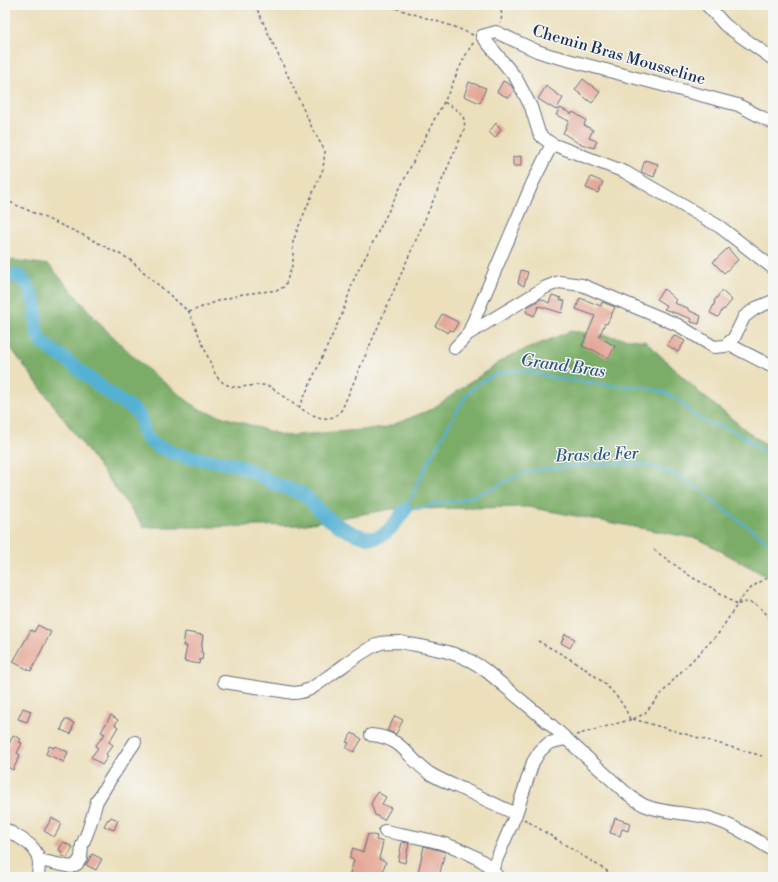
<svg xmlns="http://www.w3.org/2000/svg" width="778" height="882" font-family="'Libre Bodoni',serif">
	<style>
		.forest { fill: #7bad68; stroke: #4b6e63 }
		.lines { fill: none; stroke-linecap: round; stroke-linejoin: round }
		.stream { stroke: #55b1d3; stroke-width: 2.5 }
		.river { stroke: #55b1d3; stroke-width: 14 }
		.building { fill: #e5a898 }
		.minor-casing { stroke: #646d7f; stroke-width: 14 }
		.path { stroke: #646d7f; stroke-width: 1.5; stroke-dasharray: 3 3; stroke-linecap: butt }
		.minor { stroke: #fff; stroke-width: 12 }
		.labels { text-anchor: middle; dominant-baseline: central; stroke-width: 3; stroke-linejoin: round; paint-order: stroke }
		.street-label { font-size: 16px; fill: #1b2f5e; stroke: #f6f6f2 }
		.water-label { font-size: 17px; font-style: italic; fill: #2c5681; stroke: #f6f6f2 }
	</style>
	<rect width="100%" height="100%" fill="#f6f6f2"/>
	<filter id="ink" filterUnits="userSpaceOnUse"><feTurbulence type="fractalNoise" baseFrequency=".025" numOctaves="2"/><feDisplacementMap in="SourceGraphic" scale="8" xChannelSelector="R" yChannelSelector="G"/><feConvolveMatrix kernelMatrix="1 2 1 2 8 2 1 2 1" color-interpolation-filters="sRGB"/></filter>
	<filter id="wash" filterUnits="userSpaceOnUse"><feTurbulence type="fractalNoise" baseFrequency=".012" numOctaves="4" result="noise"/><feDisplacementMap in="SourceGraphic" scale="16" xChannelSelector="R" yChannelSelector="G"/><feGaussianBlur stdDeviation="0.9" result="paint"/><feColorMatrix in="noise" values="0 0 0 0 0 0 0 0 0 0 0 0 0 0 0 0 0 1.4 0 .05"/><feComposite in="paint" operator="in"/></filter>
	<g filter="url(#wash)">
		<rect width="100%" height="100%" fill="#ebdfbc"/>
		<path class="forest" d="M13 260 49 265 102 326 147 369 198 409 285 436 385 428 432 409 507 357 571 331 645 341 701 394 752 435 773 449V580L699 539 528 507 405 509H391L301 525 213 527H144L5 340V263Z"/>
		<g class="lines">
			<path class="stream" d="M405 510 427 464 459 407 469 392 482 381 498 373 516 370 532 372 554 378 617 386 644 387 664 392 680 401 691 413 707 423 728 428 745 437 760 450 773 458
				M405 510 428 507 437 503 461 500 471 497 496 487 522 473 536 470 552 468 615 463 647 465 678 476 695 486 719 506 773 545"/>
			<path class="river" d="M5 275 20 276C27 284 33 294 35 305 37 315 34 329 39 338 45 347 57 353 65 359 81 371 96 384 113 396 120 402 129 405 135 411 148 422 136 434 156 445 179 459 207 459 232 464 248 467 261 477 275 484 284 488 295 490 304 495 310 499 314 505 319 510 331 523 353 536 371 538 386 539 397 520 405 510"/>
		</g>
		<g id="blocks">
			<path class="building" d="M583 79 600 92 592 103 575 90Z
				M503 81 511 85 514 90 509 98 497 92Z
				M469 82 486 88 480 103 464 96Z
				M546 86 563 98 556 110 538 99Z
				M560 108 572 114 573 112 586 120 584 125 593 130 589 138 597 141 594 148 578 143 563 133 569 121 556 115Z
				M496 123 501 129 495 138 489 132Z
				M521 156V166H513V157Z
				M645 160 658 164 654 177 641 172Z
				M591 177 603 182 598 193 586 188Z
				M728 248 738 260 724 273 713 262Z
				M521 270 528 272 524 286 518 283Z
				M664 289 676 300 674 303 688 308V310L701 316 699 324 691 322 692 319 664 309 667 306 656 299Z
				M722 291 732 300 724 310 723 309 718 317 710 313 715 302 714 301Z
				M552 295 561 298 560 300 565 301 562 313 539 306 534 316 526 312 529 306 541 299 549 303Z
				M580 298 601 306 602 302 615 307 607 324 605 323 599 337 615 346 610 356 607 358 592 349V350L582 346 595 316 576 309Z
				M442 314 458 322 454 331 450 330 448 333 435 326Z
				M674 335 685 341 678 352 667 345Z
				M38 625 51 632 31 671 13 662 31 630 34 632Z
				M185 632 203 635 201 652 203 653 202 660 200 659 199 664 184 661 187 646H183Z
				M565 634 575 639 570 648 561 643Z
				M23 708 31 711 27 722 18 719Z
				M111 715 118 720 115 725 118 727 109 742 113 745 106 754 108 756 102 765 91 757 98 748 95 746 105 734 101 732Z
				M395 716 403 720 396 734 387 731Z
				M65 719 74 723 71 734 61 730Z
				M352 733 362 739 354 752 346 748 349 743 346 742Z
				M13 735 21 739 19 742 22 743 17 753 20 755 13 770 5 766V748L7 749Z
				M49 746 54 748 55 746 68 752 64 762 46 754Z
				M377 792 386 797 382 804 391 808 384 820 375 815 371 804Z
				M111 817 118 820 114 830 104 826 108 819 109 820Z
				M52 818 62 824 54 837 44 831Z
				M615 818 630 823 628 831 622 829 620 836 610 833Z
				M368 834 377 836 376 840 383 842 379 859 386 862 380 877H349L354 860 349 858 353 848 363 852Z
				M63 842 73 847 67 858 61 855 62 852 59 850Z
				M402 842 409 843 405 863 398 861Z
				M424 846 445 852 439 877H417Z
				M92 854 102 859 96 870 86 865Z"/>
		</g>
	</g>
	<g filter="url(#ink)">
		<use href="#blocks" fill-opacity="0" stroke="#646d7f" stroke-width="1"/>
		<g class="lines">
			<g class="minor-casing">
				<path id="minor" d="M707 5 725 25 773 59
					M773 123 738 105 549 55 537 51 496 32 482 36 516 78 531 107 539 133 542 137 552 144 625 172 720 227 773 268
					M468 334 546 287 559 282 582 285 678 325 714 347 725 346 734 338 744 317 756 308 773 301
					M728 344 773 367
					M455 348 468 334 532 184 552 144
					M224 682 294 693C310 692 316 685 329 676 344 666 364 649 381 643 387 642 393 642 400 642 429 648 461 651 485 670L551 725 625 792C632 797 638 803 646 806 666 814 689 812 710 818 733 825 753 837 773 851
					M371 735C404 738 406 757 429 773 440 780 453 785 465 790 482 798 499 806 516 814
					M5 829C19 838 39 845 39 864 39 868 38 873 38 877
					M385 831C419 838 455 842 485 863 490 867 494 873 498 877
					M39 860 71 867 77 864 81 858 82 845 88 831 97 801 111 778 135 742
					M489 877 516 814 533 762 540 751 549 743 565 739"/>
			</g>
			<path class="path" d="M248 5 251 8 257 9 264 5
				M385 5 455 27 473 35
				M500 5 502 16 500 23
				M5 79C9 89 10 97 5 107
				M5 200 81 234 129 259 189 312 216 376C235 397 247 381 269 386 285 396 326 436 342 409L464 130C467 113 457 110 444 102
				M189 312 221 300 243 294 279 290 285 286 293 263V242L298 228 323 169 325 151 313 130 257 9
				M299 408 342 314 355 276 367 254 437 114C452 91 458 64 474 42
				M654 550 693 578 716 590 737 605C744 592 758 581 773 576
				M538 641C570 659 617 682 630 720
				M633 719 762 756
				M576 735 633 719 644 714 676 677 718 634 737 605C754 596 764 611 773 623
				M524 819 607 871 618 877"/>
			<use href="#minor" class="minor"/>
		</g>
	</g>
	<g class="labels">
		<g class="street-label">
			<text transform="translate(619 55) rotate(16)">Chemin Bras Mousseline</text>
		</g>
		<g class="water-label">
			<text transform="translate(563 366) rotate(8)">Grand Bras</text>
			<text transform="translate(597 455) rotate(-2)">Bras de Fer</text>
		</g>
	</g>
	<rect width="778" height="882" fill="none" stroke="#f6f6f2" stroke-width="20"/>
</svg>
